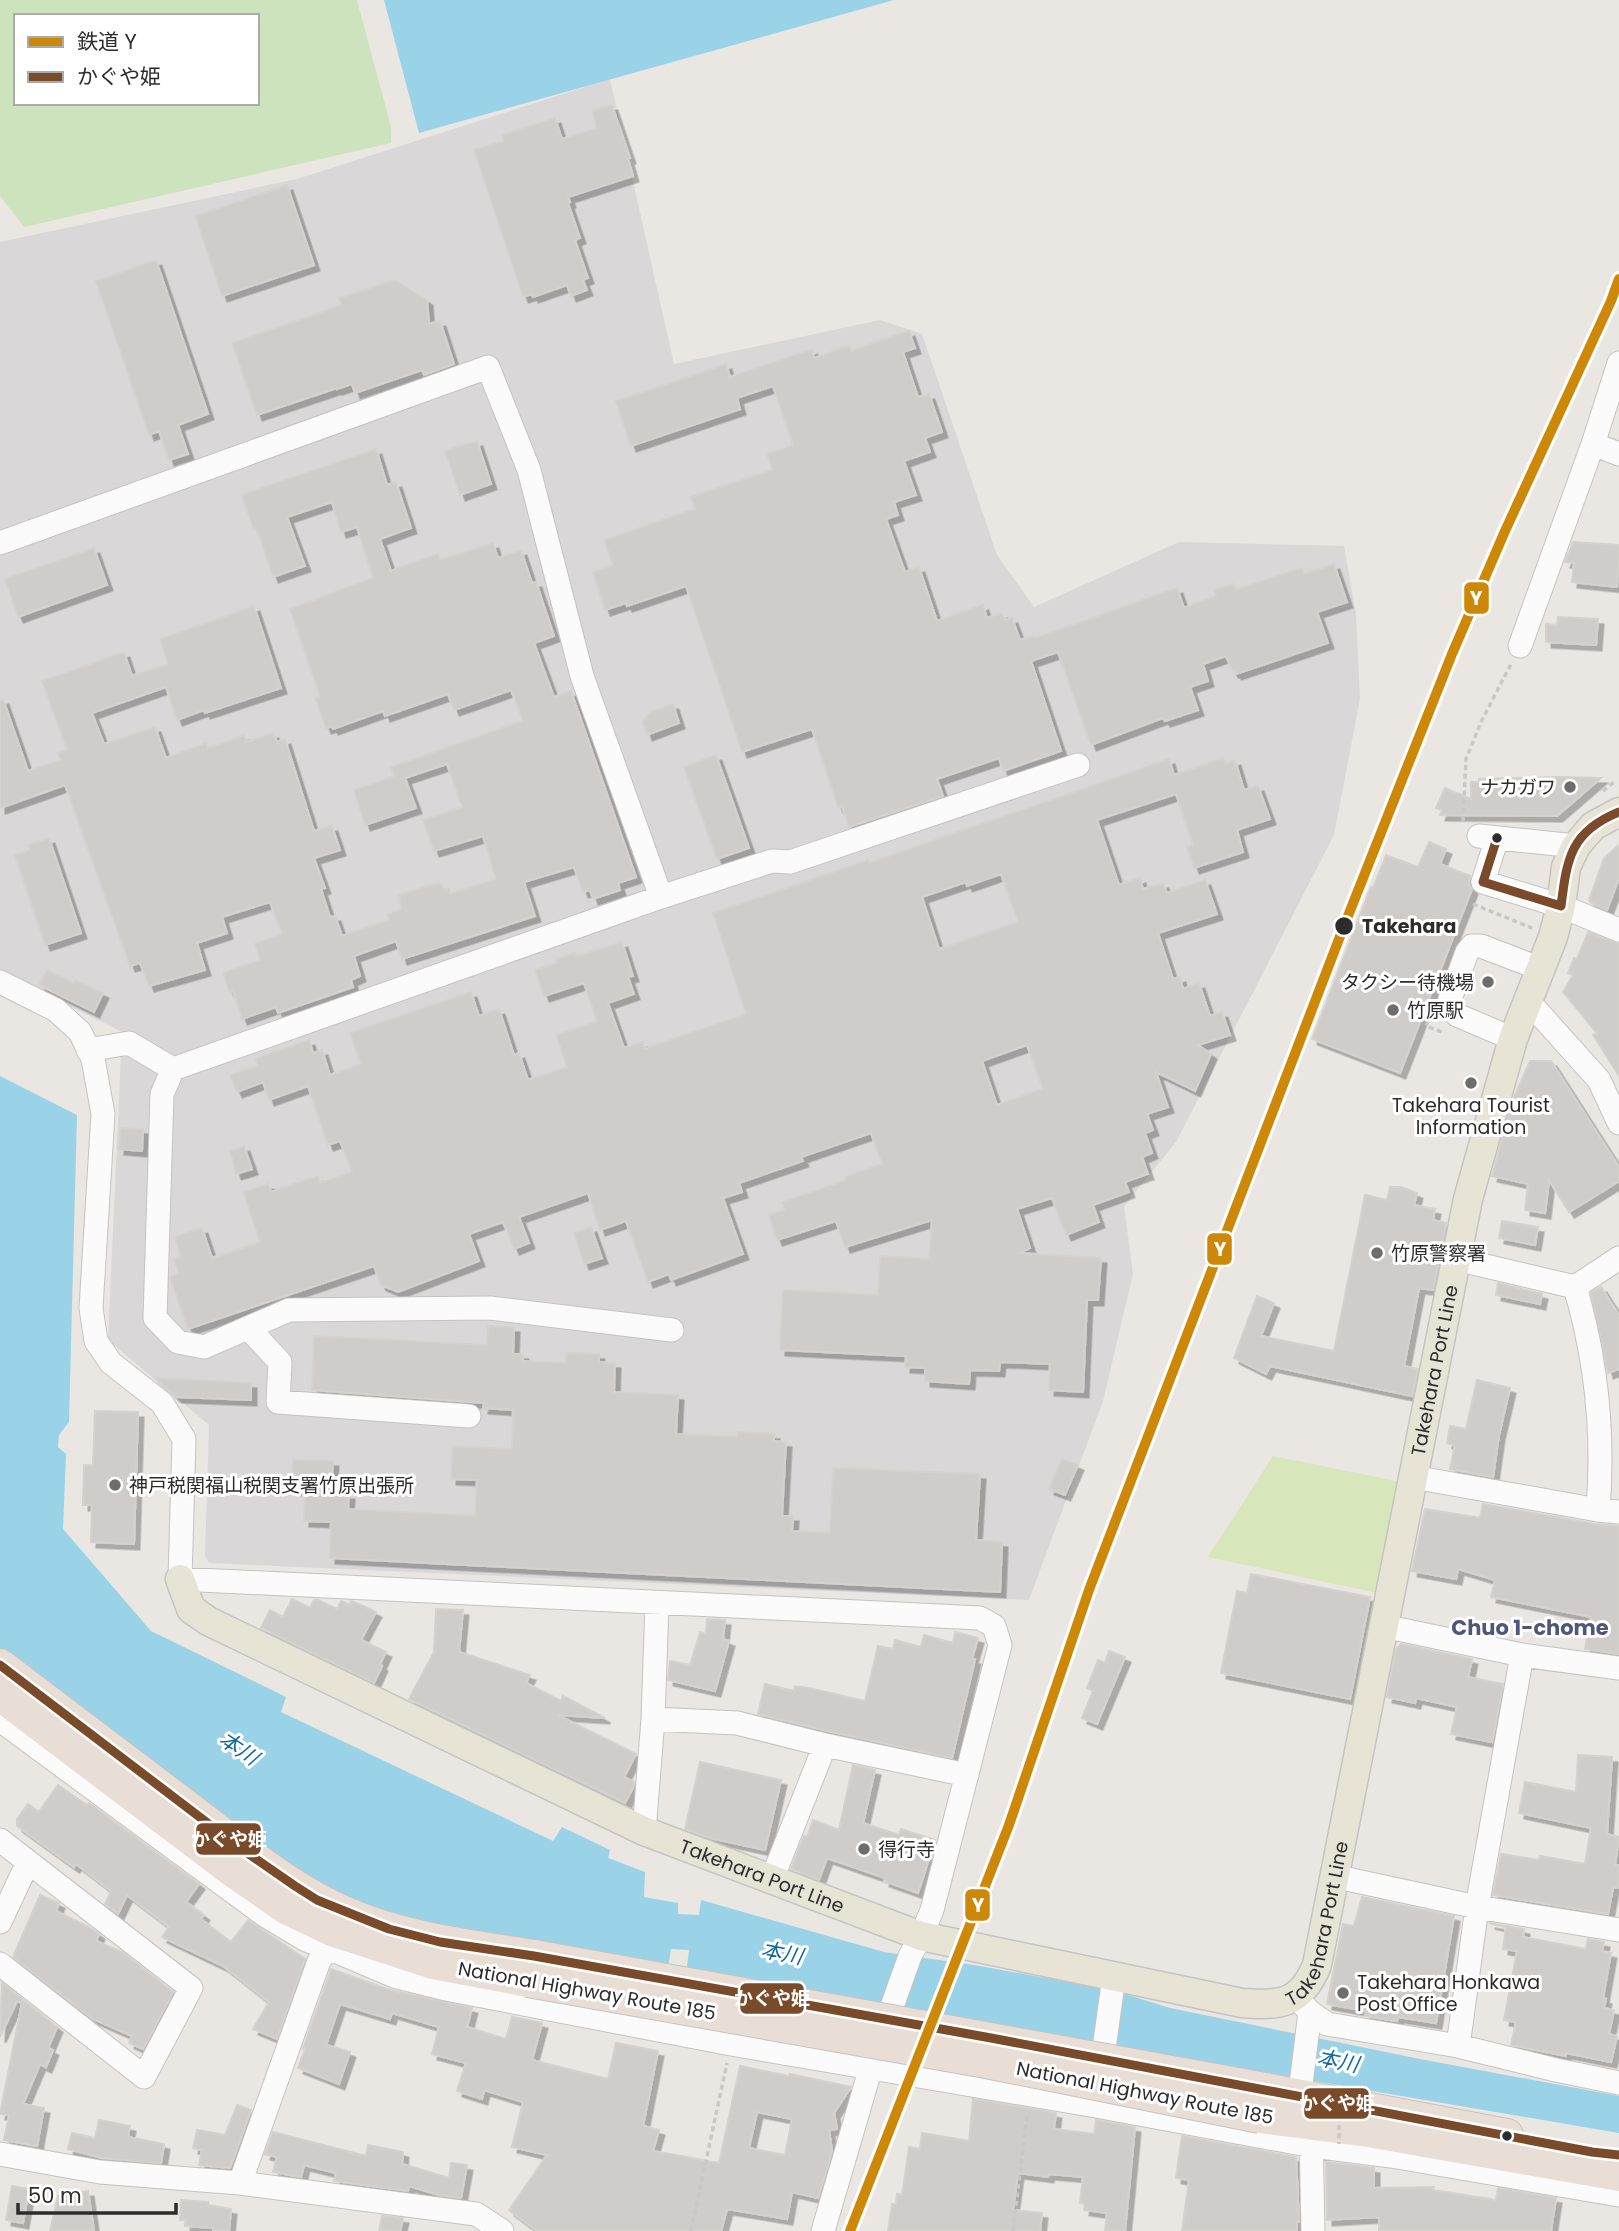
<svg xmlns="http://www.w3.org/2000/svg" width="1619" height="2231" font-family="Poppins,'Noto Sans JP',sans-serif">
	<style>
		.industrial { fill: #dad7d9 }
		.green { fill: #cde3bd; fill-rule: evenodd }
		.pitch { fill: #d7e7bb }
		.water { fill: #9ad3e7 }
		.building { fill: #cfccc9; stroke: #d5d2ce; stroke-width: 2; fill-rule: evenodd; filter: url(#shadow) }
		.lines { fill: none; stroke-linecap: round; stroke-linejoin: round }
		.minor-casing { stroke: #c4c3c3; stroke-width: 25 }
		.major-casing { stroke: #c6c4c2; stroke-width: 31 }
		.highway-casing { stroke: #c6c4c2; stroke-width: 34 }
		.path { stroke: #c8c8c7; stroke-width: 3.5; stroke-dasharray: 5 3.5; stroke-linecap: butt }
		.minor { stroke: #fcfbfb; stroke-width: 23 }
		.major { stroke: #e7e3d5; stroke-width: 28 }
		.highway { stroke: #e9ded5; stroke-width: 32 }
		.highway-bridge-casing { stroke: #c6c4c2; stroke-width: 34; stroke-linecap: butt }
		.path-bridge { stroke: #c8c8c7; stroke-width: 3.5; stroke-dasharray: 5 3.5; stroke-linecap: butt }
		.highway-bridge { stroke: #e9ded5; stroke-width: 32 }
		.bus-1-casing { stroke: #fff; stroke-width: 14 }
		.bus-1 { stroke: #7a4b2a; stroke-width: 9 }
		.rail-1-casing { stroke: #fff; stroke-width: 16 }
		.rail-1 { stroke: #ce8807; stroke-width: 10 }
		.poi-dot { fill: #6e6d6c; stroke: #fff; stroke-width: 2.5 }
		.bus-dot { fill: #2c2c2c; stroke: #fff; stroke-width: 2.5 }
		.labels { text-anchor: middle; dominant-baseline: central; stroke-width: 6; stroke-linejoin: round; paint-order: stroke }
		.poi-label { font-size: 19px; fill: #2c2c2c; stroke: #fff; text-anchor: start }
		.stop-label { font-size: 19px; font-weight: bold; fill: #2c2c2c; stroke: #fff; text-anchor: start }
		.street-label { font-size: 19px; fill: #2c2c2c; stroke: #fff }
		.neighbourhood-label { font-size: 21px; font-weight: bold; fill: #4e567b; stroke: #fff }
		.water-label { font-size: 21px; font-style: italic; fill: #146a98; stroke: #fff }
		.line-badge { stroke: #fff; stroke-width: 2.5 }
		.badge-label { font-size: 19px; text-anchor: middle; font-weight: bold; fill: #fff }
	</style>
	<defs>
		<filter id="shadow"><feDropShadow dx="5.5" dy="5.5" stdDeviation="0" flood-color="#0004"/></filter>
	</defs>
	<rect width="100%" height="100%" fill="#eae6e2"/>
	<path class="industrial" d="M610 79 674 364 880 320 922 334 997 555 1034 607 1179 542 1344 546 1356 615 1360 699 1334 835 1176 1142 1124 1206 1133 1274 1103 1401 1029 1600 209 1563 205 1556 209 1425 108 1340 122 1032 0 971V242L297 179Z"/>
	<path class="green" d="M0 0H357L391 127V143L24 227 0 196ZM16 16H257V103H16Z"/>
	<path class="pitch" d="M1273 1456 1401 1482 1378 1593 1208 1557Z"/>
	<path class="water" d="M384 0H894L419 133Z
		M0 1076 77 1115 69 1422 59 1435 58 1447 66 1454 63 1529 151 1631 286 1697 281 1712 553 1841 562 1827 610 1850 608 1858 645 1872 644 1897 678 1903V1914L699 1915 701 1900 884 1952 980 1966 1112 1990 1170 2008 1420 2059 1619 2096V2133L1267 2073 1259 2129 680 2021 689 1950 671 1949 660 2021 373 1959 0 1709Z"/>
	<path class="building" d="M612 105 630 158 628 159 633 176 568 197 570 202 568 203 580 238 575 240 588 278 583 280 587 290 571 296 567 285 533 297 532 294 523 297 474 150 504 141 502 135 555 118 562 139 597 128 592 111Z
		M287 185 314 265 222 296 195 216Z
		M156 260 208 414 178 425 188 454 169 460 159 431 149 435 96 281Z
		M394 280 427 300 429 324 440 321 454 364 424 375 422 370 355 393 352 384 337 389V388L257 415 232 343 342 305 339 298Z
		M909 331 915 348 903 352 918 397 929 394 942 432 925 438 930 452 904 461 916 495 894 502 898 515 886 519 905 572 919 567 937 621 983 605 987 618 1002 613 1005 620 1012 618 1020 640 1034 636 1035 638 1177 588 1184 608 1216 596 1214 590 1233 584 1236 590 1302 568 1304 574 1334 564 1347 602 1317 612 1328 643 1236 674 1235 671 1233 672 1226 656 1203 664 1208 681 1190 687 1198 710 1165 721 1163 718 1091 745 1058 652 1031 661 1061 751 1003 771 999 758 937 779 943 796 849 827 842 806 838 807 812 729 742 752 686 586 627 606 626 603 605 610 593 572 613 565 604 540 695 509 691 497 773 470 767 454 793 445 773 386 737 398 740 409 631 446 616 401 726 364 730 377 812 349 814 358 849 346 851 351Z
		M477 441 491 484 460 495 445 451Z
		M376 449 387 485 396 482 411 528 380 539 391 571 438 554 440 560 493 543 498 558 521 550 532 583 536 582 554 636 534 643 554 697 571 691 636 877 618 883 620 890 593 899 590 890 583 892 574 867 524 882 535 916 402 959 396 941 354 956 360 976 351 980 353 987 278 1013 276 1007 242 1019 233 990 229 991 223 973 260 960 255 944 282 934 270 902 222 917 227 933 197 943 205 970 149 986 140 963 130 966 65 785 0 808V700L3 699 28 771 61 760 58 753 67 750 42 681 124 652 132 676 168 664 160 639 254 606 281 688 205 713 204 710 177 720 166 687 92 713 104 744 155 727 166 758 206 743 208 748 244 735 246 742 273 733 277 742 285 739 314 831 332 826 340 850 314 858 325 888 321 889 330 917 335 916 342 936 389 920 387 914 401 909 399 895 435 884H442L444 890 447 889 449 894 496 879 483 836 434 851 423 820 462 807 447 764 405 778 416 808 365 825 354 790 394 776 391 767 523 721 511 690 454 710 448 694 385 716 383 711 333 729 332 726 326 728 315 698 320 696 290 609 373 578 357 527 341 532 332 502 287 517 305 566 273 577 256 527 253 528 242 495Z
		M1573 542 1619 545 1617 587 1572 582 1574 563 1565 562Z
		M94 548 107 585 18 617 5 579Z
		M1558 617 1598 619 1596 645 1546 642V624L1557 625Z
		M673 704 679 723 647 735 643 722 650 712Z
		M716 755 749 848 717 859 684 767Z
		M1223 758 1226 764 1235 760 1244 790 1258 786 1270 819 1237 830 1243 852 1194 868 1187 847 1193 845 1176 794 1097 820 1119 885 1140 878 1143 889 1163 883 1167 893 1205 880 1217 914 1158 933 1173 979 1180 977 1183 989 1199 983 1210 1016 1222 1012 1230 1035 1198 1045 1211 1054 1195 1091 1156 1072 1168 1107 1147 1114 1153 1130 1145 1133 1152 1153 1142 1157 1148 1174 1125 1182 1129 1192 1093 1205 1099 1222 1066 1235 1052 1198 1017 1209 1030 1248 1019 1253 1101 1258 1098 1300H1087L1083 1392 1049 1390 1050 1364 1000 1362 999 1371 970 1370 969 1384 925 1381V1368L905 1367 906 1356 780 1350 783 1290 878 1295 880 1256 929 1259 932 1220 845 1247 836 1221 777 1240 769 1215 785 1210 782 1202 846 1180 845 1177 882 1164 871 1133 801 1157 803 1161 739 1183 742 1192 723 1198 743 1254 671 1280 669 1274 648 1282 626 1221 600 1230 588 1193 519 1217 529 1243 514 1249 503 1222 469 1234 479 1261 398 1292 381 1285 374 1266 188 1329 170 1277 179 1273 174 1259 181 1257 175 1237 202 1228 212 1258 260 1242 243 1192 268 1184 271 1192 318 1176 320 1183 352 1172 340 1141 328 1145 308 1086 269 1100 263 1082 237 1092 230 1075 258 1066 255 1059 309 1040 313 1053 322 1050 330 1075 361 1064 350 1033 471 992 479 1016 499 1009 514 1055 519 1053 528 1080 567 1067 556 1035 597 1022 584 983 544 996 535 970 557 963 556 959 575 953 576 957 622 942 633 976 628 977 634 994 608 1003 624 1048 642 1042 645 1049 746 1014 713 913 868 860 869 863 1169 759 1174 775ZM1001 874 1018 922 939 949 922 897 966 882 967 886ZM1027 1045 1043 1089 997 1105 982 1061Z
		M1560 777 1601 778 1557 816 1440 815 1442 810 1436 808 1445 788 1471 799V782H1479V779Z
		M49 838 81 933 45 945 15 855 30 850 28 845Z
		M1429 842 1446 849 1440 864 1470 876 1469 884 1472 889 1400 1073 1312 1039 1371 887 1373 888 1386 855 1418 867Z
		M1619 845V878L1607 910 1591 903 1589 900 1604 858Z
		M1588 932 1619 944V1076L1593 1035 1597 1033 1563 992 1573 975 1568 973 1574 958 1577 959Z
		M47 970 74 983 75 980 103 993 94 1012 39 985Z
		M1530 1061H1551L1619 1167V1181L1569 1212 1549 1180 1545 1213 1525 1210 1528 1184 1492 1176 1512 1102Z
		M121 1128 143 1129 142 1151 119 1149Z
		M244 1146 252 1169 236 1174 230 1151Z
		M1390 1187H1401L1417 1193 1414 1205 1435 1209 1433 1220 1446 1223 1433 1290 1419 1288 1404 1366 1418 1369 1412 1396 1270 1366 1266 1374 1234 1358 1257 1296 1274 1303 1261 1336 1334 1351 1365 1195 1387 1200Z
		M1502 1221 1538 1227 1535 1245 1499 1238Z
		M591 1227 602 1258 584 1264 574 1233Z
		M1498 1283 1542 1294 1540 1304 1496 1295Z
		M1601 1287 1619 1315V1369L1608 1373 1591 1293Z
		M488 1326 514 1327 513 1354H523V1361L566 1363V1353L599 1354V1362L615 1363 614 1392 678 1395 676 1434 737 1437 738 1432 774 1434V1441L786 1442 782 1516H793L792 1531 830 1533 833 1468 980 1474 976 1540 1002 1542 1000 1592 330 1558 331 1522 304 1521 305 1490 292 1489 293 1460 333 1461 332 1477H341L340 1494H349L348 1509 475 1516 477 1480 451 1479 453 1446 512 1449 513 1410 483 1408 484 1403 312 1390 314 1336 487 1345Z
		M155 1378 251 1383V1400L176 1397Z
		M1477 1380 1510 1388 1499 1435 1493 1477 1450 1469 1455 1445 1447 1443 1450 1426 1466 1429Z
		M95 1411 138 1412 134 1544 91 1542 92 1505H83L84 1465H93Z
		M1062 1459 1078 1465 1065 1495 1049 1489Z
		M1483 1504 1596 1524 1619 1526V1654L1585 1649 1591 1617 1491 1597 1495 1580 1458 1569 1456 1579 1412 1571 1425 1509 1480 1518Z
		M1251 1574 1370 1597 1350 1699 1221 1673 1237 1591 1247 1593Z
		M292 1599 310 1608 314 1600H318L337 1609 341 1601 350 1605 351 1601 354 1602 376 1612 361 1640 386 1652 380 1664 382 1666 374 1683 261 1628 270 1610 283 1617Z
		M436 1609 463 1610 459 1652 530 1675 526 1683 561 1701 563 1696 605 1718 557 1715 636 1754 624 1777 634 1782 633 1788 625 1803 409 1699 434 1652Z
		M707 1619 725 1620 723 1639 729 1641 715 1691 668 1680 670 1661 690 1665 700 1632 706 1634Z
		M955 1632 978 1638 972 1659H975L952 1758 828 1731 758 1714 765 1684 794 1691 795 1686 809 1688 865 1701 878 1646 893 1649 895 1640 921 1647 924 1635 953 1643Z
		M1401 1644 1472 1659 1468 1677 1503 1684 1492 1742 1451 1734 1457 1707 1416 1698 1415 1703 1387 1697 1396 1649Z
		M1109 1651 1125 1657 1097 1724 1082 1718 1093 1691 1087 1688 1098 1660 1105 1663Z
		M1578 1755 1612 1757 1607 1834 1619 1837 1615 1865H1619V1888L1613 1887 1608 1914 1493 1895 1501 1854 1539 1860 1540 1856 1585 1864 1591 1828 1519 1813 1525 1782 1576 1792Z
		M700 1762 781 1780 765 1850 710 1838 685 1829Z
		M853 1765 875 1770 863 1823 899 1835 901 1829 935 1840 918 1893 884 1881 885 1878 827 1858 819 1880 791 1869 804 1836 807 1837 813 1820 839 1830Z
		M58 1785 87 1805 89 1803 199 1884 186 1902 204 1915 201 1919 231 1942 248 1920 305 1959 277 2039 253 2029 269 2002 223 1966 162 1937 169 1927 127 1895 118 1914 105 1904 111 1891 76 1864 74 1867 17 1826V1819L28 1804 39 1812Z
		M40 1895 59 1903 56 1911 89 1927 99 1934 96 1941 122 1952 173 1992 143 2049 129 2043 132 2036 93 2019 13 1957Z
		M1362 1897 1454 1916 1436 2023 1398 2017 1397 2021 1365 2016 1366 2011 1327 2004 1343 1924 1354 1926Z
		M1489 1923 1524 1929 1523 1937 1586 1949 1588 1939 1604 1942 1602 1951 1611 1953 1603 1998 1606 1999 1604 2008 1614 2010 1609 2034 1617 2036 1611 2062 1566 2053V2056L1511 2045 1516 2022 1504 2020 1517 1951 1503 1949 1506 1927Z
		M331 1969 390 1990 472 2008 467 2027 506 2039 512 2017 542 2023 532 2060 608 2079 616 2043 658 2051 643 2126 659 2130 653 2151 719 2163 740 2066 789 2076 790 2074 851 2087 834 2113 837 2129 829 2130 832 2151 818 2198 792 2192 787 2219 727 2209 721 2231H537L509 2210 547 2155 512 2147 523 2102 484 2090 482 2099 457 2091 466 2063 432 2054 439 2027 392 2013 390 2019 340 2004 326 2045 350 2052 339 2084 298 2068 305 2049H303ZM757 2112 792 2119 785 2155 749 2148Z
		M2 1983 57 2027 48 2048 53 2050 46 2067 40 2064 23 2104 44 2108 37 2146 4 2140 9 2115 0 2114 22 2003 17 2001 0 2037Z
		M973 2099 1056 2113 1054 2129 1094 2134 1096 2120 1135 2127 1125 2231H1105L1107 2213 1084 2210 1085 2204 1080 2203 1083 2177 1049 2174 1048 2177 1018 2173 1013 2210 1042 2213 1040 2231H888L892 2204H896L897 2194 902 2195 909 2147 920 2149 922 2133 969 2141Z
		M237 2105 251 2110 230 2168 199 2165 202 2150 193 2148 197 2130 225 2135Z
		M99 2120 130 2126 128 2137 164 2144 161 2163 102 2158 68 2149 72 2133 95 2138Z
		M273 2132 366 2156 368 2145 403 2152 402 2164 449 2178 451 2163 467 2165 461 2198 439 2195 409 2186 408 2191 334 2181 336 2173 304 2165 301 2177 273 2172 277 2157 265 2154Z
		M1182 2136 1296 2157 1299 2222H1297V2231H1182L1189 2180 1176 2178Z
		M1326 2162 1374 2168V2188L1434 2187 1433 2190 1496 2200 1498 2188 1556 2198 1551 2231H1379V2217L1327 2220Z
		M12 2186 29 2189 23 2223 6 2220Z
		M88 2191 94 2231H50L58 2196Z
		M181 2200 208 2202V2205L231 2209 229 2231H213V2228L185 2226 186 2220H180Z
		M382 2216 403 2218 400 2231H379Z"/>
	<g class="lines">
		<g class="minor-casing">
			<path id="minor" d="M1619 363 1593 444 1619 454
				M0 543 488 367 529 470 582 676 661 897
				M1520 646 1593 444
				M1479 836 1576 846
				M1497 838 1483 882 1561 906 1619 930
				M0 982 56 1010 80 1032 93 1059 103 1114 91 1308 96 1341 111 1363 162 1403 184 1439 180 1579 980 1618 994 1626 1000 1645 932 1910 921 1936 910 1956 874 2057 823 2231
				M1529 1002 1599 1080 1619 1123
				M1513 1039 1457 1015 1451 1008 1450 999 1467 952 1472 946H1481L1541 969
				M88 1050 129 1043 173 1069 661 897 772 861 790 862 1078 765
				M173 1069 162 1094 155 1318 178 1342 204 1347 289 1310 490 1308 672 1330
				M1456 1259 1575 1287
				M248 1328 280 1362 278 1402 469 1416
				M1413 1477 1598 1510 1619 1512
				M1598 1510C1604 1435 1596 1358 1575 1287L1619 1258
				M1383 1626 1522 1655 1619 1668
				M653 1719 737 1723 825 1745 967 1775
				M0 1720 266 1916 306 1940 328 1948 319 1961 240 2183
				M644 1831 653 1719 657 1604
				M0 1840 191 1988 144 2077 0 1964
				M1333 1876 1477 1907 1619 1930
				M772 1879 825 1745
				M336 1916 328 1948 394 1976 446 1989 731 2044 1096 2106 1114 1977
				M0 1922 28 1862
				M1296 1997 1310 2012 1327 2024 1458 2046 1556 2070 1619 2083
				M1458 2046 1477 1907 1522 1655
				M1301 2084 1310 2012
				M1096 2106 1313 2146 1391 2156 1619 2195
				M1311 2133 1313 2231
				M0 2154 100 2172 240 2183 476 2214 502 2231"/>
		</g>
		<g class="major-casing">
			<g id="major">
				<path id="s1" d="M180 1579 191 1609 208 1621 644 1831 921 1936 1242 2003C1281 2006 1301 2004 1317 1965L1468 1199 1513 1039 1553 937 1561 906 1566 867 1576 846 1593 826 1619 812"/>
			</g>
		</g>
		<g class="highway-casing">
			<path id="highway" d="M0 1665C63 1713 127 1761 190 1809 240 1847 290 1889 348 1914 407 1939 471 1946 534 1956
				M0 1695 230 1869 286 1908 332 1930 433 1963 528 1981
				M1265 2089 1507 2135
				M1260 2117 1368 2131 1619 2175"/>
		</g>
		<path class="path" d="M1603 791 1615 781
			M1463 821 1466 759 1482 720 1511 664
			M1473 904 1532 928
			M1368 916 1396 927 1392 936
			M1431 1013 1426 1026 1442 1032
			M691 2231 727 2063
			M1013 2231 1027 2115"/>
		<use href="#minor" class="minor"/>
		<use href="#major" class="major"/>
		<use href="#highway" class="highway"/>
		<g class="highway-bridge-casing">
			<path id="highway-bridge" d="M534 1956 1265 2089
				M528 1981 986 2062 1260 2117"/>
		</g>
		<path class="path-bridge" d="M1339 2091V2144"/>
		<use href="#highway-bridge" class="highway-bridge"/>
		<g class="bus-1-casing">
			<path id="bus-1" d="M1497 838 1483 882 1561 906
				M1561 906C1567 859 1570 832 1619 812
				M0 1665 243 1850 295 1886 317 1900 389 1929 440 1942 534 1956 991 2038 1592 2152 1619 2155"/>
		</g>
		<use href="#bus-1" class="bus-1"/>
		<g class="rail-1-casing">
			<path id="rail-1" d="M850 2231 1009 1825 1089 1590 1344 926 1452 654 1505 531 1611 301 1619 279"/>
		</g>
		<use href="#rail-1" class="rail-1"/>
	</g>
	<g class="poi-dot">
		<circle cx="1570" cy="787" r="7"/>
		<circle cx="1488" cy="982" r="7"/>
		<circle cx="1393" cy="1010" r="7"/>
		<circle cx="1471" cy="1083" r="7"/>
		<circle cx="1377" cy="1253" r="7"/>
		<circle cx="115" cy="1485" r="7"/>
		<circle cx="864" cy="1849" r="7"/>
		<circle cx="1343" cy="1993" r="7"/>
	</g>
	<g class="bus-dot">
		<circle cx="1497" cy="838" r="6"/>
		<circle cx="1344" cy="926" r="10"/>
		<circle cx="1507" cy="2136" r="6"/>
	</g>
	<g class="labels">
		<g class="poi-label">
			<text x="1556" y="787" text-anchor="end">ナカガワ</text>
			<text x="1474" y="982" text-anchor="end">タクシー待機場</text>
			<text x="1407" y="1010">竹原駅</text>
			<text x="1471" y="1105" text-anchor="middle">Takehara Tourist<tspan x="1471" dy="22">Information</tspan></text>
			<text x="1391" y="1253">竹原警察署</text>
			<text x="129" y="1485">神戸税関福山税関支署竹原出張所</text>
			<text x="878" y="1849">得行寺</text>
			<text x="1357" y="1982">Takehara Honkawa<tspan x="1357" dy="22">Post Office</tspan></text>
		</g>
		<g class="stop-label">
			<text x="1362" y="926">Takehara</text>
		</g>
		<g class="street-label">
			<text stroke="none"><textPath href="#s1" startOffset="1860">Takehara Port Line</textPath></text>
			<text stroke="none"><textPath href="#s1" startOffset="663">Takehara Port Line</textPath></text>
			<text stroke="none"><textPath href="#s1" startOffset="1293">Takehara Port Line</textPath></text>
			<text transform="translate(587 1991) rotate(10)">National Highway Route 185</text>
			<text transform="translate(1145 2093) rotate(11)">National Highway Route 185</text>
		</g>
		<g class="neighbourhood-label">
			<text x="1530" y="1627">Chuo 1-chome</text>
		</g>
		<g class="water-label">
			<text transform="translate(239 1748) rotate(34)">本川</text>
			<text transform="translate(782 1953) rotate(11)">本川</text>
			<text transform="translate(1338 2061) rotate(11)">本川</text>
		</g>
	</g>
	<g class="line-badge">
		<rect x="1463" y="581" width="27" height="34" rx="7" fill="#ce8807"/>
		<rect x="1206" y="1232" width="27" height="34" rx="7" fill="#ce8807"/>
		<rect x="195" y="1822" width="67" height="34" rx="7" fill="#7a4b2a"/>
		<rect x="964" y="1888" width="27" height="34" rx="7" fill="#ce8807"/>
		<rect x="739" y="1982" width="66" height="33" rx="7" fill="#7a4b2a"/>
		<rect x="1303" y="2087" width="67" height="33" rx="7" fill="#7a4b2a"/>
	</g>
	<g class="badge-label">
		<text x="1476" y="605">Y</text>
		<text x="1220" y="1256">Y</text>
		<text x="229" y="1846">かぐや姫</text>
		<text x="978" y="1912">Y</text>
		<text x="772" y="2005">かぐや姫</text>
		<text x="1337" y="2110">かぐや姫</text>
	</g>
	<rect x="14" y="14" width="245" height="91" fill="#ffffff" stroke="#ababab" stroke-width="2"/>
	<rect x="28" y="37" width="35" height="10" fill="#ce8807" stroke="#ababab" stroke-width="2"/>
	<text x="77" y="49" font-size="21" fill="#2c2c2c">鉄道 Y</text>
	<rect x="28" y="72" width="35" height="10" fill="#7a4b2a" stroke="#ababab" stroke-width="2"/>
	<text x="77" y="84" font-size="21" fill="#2c2c2c">かぐや姫</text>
	<path d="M18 2203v10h158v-10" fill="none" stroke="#2c2c2c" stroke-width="3.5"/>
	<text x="28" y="2203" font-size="21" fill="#2c2c2c" stroke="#ffffff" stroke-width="5" paint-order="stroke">50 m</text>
</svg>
